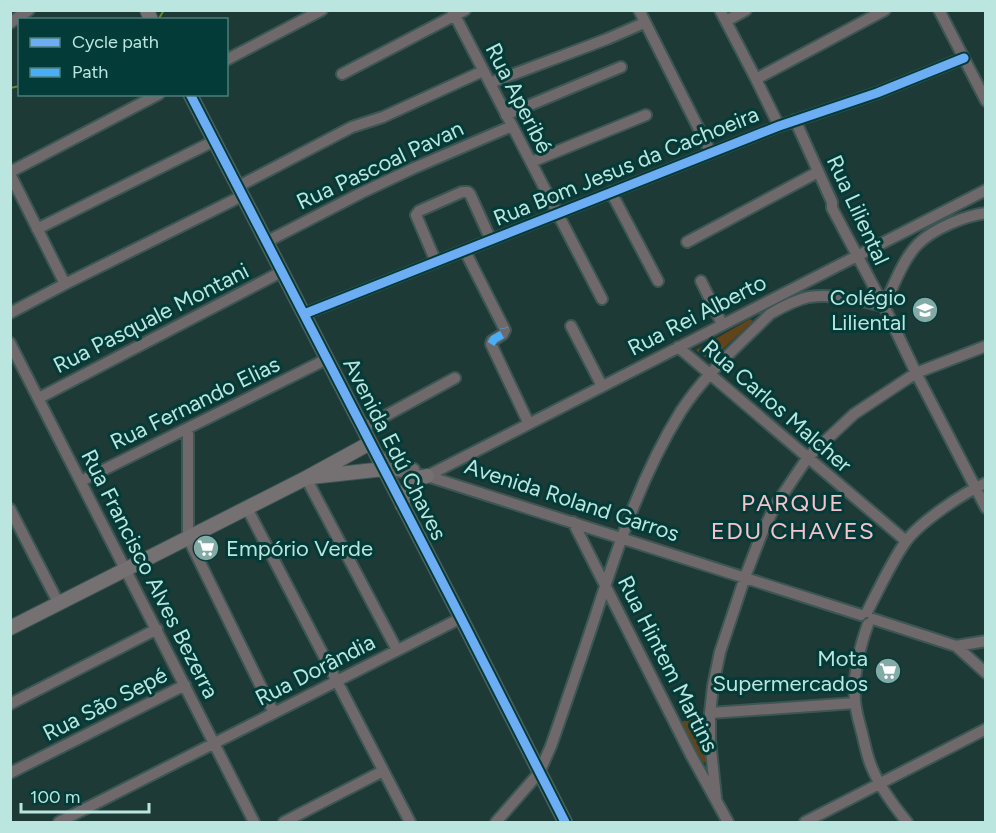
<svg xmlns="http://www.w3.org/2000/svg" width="996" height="833" font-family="Figtree,sans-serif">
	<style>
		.green { fill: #62441a }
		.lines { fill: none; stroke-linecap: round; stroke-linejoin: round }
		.stream { stroke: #678731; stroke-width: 2 }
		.minor-casing { stroke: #3c5654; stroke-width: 14 }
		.major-casing { stroke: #3c5654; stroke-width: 16 }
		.minor { stroke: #6f696b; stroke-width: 10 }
		.major { stroke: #757173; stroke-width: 14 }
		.quiet { stroke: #49aef6; stroke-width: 8; stroke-dasharray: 15 8; stroke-linecap: butt }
		.cycleway-casing { stroke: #023b37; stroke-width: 13 }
		.cycleway { stroke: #6dadf4; stroke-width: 9 }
		.labels { text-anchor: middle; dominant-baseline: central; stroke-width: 6; stroke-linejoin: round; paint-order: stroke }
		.street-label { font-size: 22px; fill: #bbe6e0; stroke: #023b37 }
		.poi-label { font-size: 22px; fill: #bbe6e0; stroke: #023b37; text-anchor: end }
		.neighbourhood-label { font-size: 24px; letter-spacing: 1.5px; fill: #f6c3cc; stroke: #023b37 }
	</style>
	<rect width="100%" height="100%" fill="#1d3a37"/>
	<path class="green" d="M750 319 753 321 710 361 696 350Z
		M703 716 706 761 704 763 701 760 680 722Z"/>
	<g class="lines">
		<path class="stream" d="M158 20 164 10
			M10 88 20 86"/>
		<g class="minor-casing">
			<path id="minor" d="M452 10 602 299
				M639 10 711 153
				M720 10 756 79 779 126
				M939 10 986 101
				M726 21 746 10
				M10 23 29 10
				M226 60 322 10
				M342 74 465 10
				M756 79 885 10
				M490 83 607 39 644 23
				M506 115 621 67
				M795 120 832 202V208L884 306 916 373 986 508
				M531 162 646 115
				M10 172 159 94
				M10 174 65 284
				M237 187 352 127 383 117 483 71
				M611 192 658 281
				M37 229 214 141
				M266 242 361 193 414 168 512 126
				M687 242 818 172
				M465 251 505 330 503 334 492 341 491 344 529 424
				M436 262 416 215 419 211 462 192H468L470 194 491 240
				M701 281 722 324
				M884 306C893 287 903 259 918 244 933 229 964 216 986 213
				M10 313 65 284 242 196
				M304 314 779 126 877 93 964 58
				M571 326 602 386
				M10 343 254 822
				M678 347 906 541
				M39 398 281 272
				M188 428V538L274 713
				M363 428 455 378
				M378 457 391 461 414 469
				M384 469 427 476 861 615
				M427 476 986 190
				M306 478 397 650
				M81 481 327 359
				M247 508 410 822
				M10 509 59 604
				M573 522 691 755 728 822
				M867 612C879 589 890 565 904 544 918 523 963 493 986 483
				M873 619 956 646 986 673
				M868 624C859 649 853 675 855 701 856 712 859 722 862 733 865 745 867 757 872 768 880 788 894 806 907 822
				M956 646 986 641
				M10 704 157 629
				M710 713 855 703
				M10 773 185 685
				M716 798 710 740V713L713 686 720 652 745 577 762 533 775 506 808 457 854 414 916 373 986 346
				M59 822 461 618
				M284 822 383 771
				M496 822 539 773 551 746C567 700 583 654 598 608 620 540 643 472 681 411 705 374 739 345 770 314 782 307 795 300 809 297 834 293 860 301 884 306
				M805 822 986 729"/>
		</g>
		<g class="major-casing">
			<path id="major" d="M147 10 151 20
				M190 94 461 618 565 822
				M311 477 384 469
				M402 505C406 488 410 480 427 476
				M10 628 306 478 370 443"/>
		</g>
		<use href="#minor" class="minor"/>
		<use href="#major" class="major"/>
		<path class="quiet" d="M491 344 494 339 505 333 504 328"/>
		<g class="cycleway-casing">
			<path id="cycleway" d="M190 94 461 618 565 822
				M304 314 779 126 877 93 964 58"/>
		</g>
		<use href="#cycleway" class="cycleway"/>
	</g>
	<defs>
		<g id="school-disc" transform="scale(1.35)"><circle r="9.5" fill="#84aaa5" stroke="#023b37"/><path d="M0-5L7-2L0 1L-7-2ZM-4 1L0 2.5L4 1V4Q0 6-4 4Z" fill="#fff"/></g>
		<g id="supermarket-disc" transform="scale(1.35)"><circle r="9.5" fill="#84aaa5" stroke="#023b37"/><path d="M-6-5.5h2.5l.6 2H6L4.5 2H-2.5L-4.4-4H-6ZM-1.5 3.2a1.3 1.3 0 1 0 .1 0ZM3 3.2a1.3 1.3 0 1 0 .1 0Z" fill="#fff"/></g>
	</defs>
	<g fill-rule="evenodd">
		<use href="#school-disc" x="925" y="310"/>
		<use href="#supermarket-disc" x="206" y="548"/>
		<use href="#supermarket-disc" x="888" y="671"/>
	</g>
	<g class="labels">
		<g class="street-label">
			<text transform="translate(519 98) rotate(63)">Rua Aperibé</text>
			<text transform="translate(380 165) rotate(-25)">Rua Pascoal Pavan</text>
			<text transform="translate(626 166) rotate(-22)">Rua Bom Jesus da Cachoeira</text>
			<text transform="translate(858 210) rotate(65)">Rua Liliental</text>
			<text transform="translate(697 315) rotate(-27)">Rua Rei Alberto</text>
			<text transform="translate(151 318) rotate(-27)">Rua Pasquale Montani</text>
			<text transform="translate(195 403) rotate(-26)">Rua Fernando Elias</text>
			<text transform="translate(777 406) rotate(41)">Rua Carlos Malcher</text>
			<text transform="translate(395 449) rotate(63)">Avenida Edú Chaves</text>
			<text transform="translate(572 500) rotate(18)">Avenida Roland Garros</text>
			<text transform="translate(150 574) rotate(63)">Rua Francisco Alves Bezerra</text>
			<text transform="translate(668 664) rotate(63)">Rua Hintem Martins</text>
			<text transform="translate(315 670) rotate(-27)">Rua Dorândia</text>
			<text transform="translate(105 704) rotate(-27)">Rua São Sepé</text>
		</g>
		<g class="poi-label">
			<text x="906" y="297">Colégio<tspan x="906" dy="25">Liliental</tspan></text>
			<text x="226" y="548" text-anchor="start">Empório Verde</text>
			<text x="868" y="658">Mota<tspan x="868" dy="25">Supermercados</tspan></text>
		</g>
		<g class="neighbourhood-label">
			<text x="793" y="502">PARQUE<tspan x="793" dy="28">EDU CHAVES</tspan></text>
		</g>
	</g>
	<rect width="996" height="833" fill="none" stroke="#bbe6e0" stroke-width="24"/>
	<rect x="18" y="18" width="210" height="78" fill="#023b37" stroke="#4c7f7b" stroke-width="1.5"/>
	<rect x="30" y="38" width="30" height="9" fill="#6dadf4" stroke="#4c7f7b" stroke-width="1.5"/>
	<text x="72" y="48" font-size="18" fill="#bbe6e0">Cycle path</text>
	<rect x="30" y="68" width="30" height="9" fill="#49aef6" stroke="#4c7f7b" stroke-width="1.5"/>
	<text x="72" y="78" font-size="18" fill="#bbe6e0">Path</text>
	<path d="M21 803v9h128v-9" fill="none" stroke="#bbe6e0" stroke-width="3"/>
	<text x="30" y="803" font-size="18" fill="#bbe6e0" stroke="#023b37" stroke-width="4.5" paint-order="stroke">100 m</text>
</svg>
